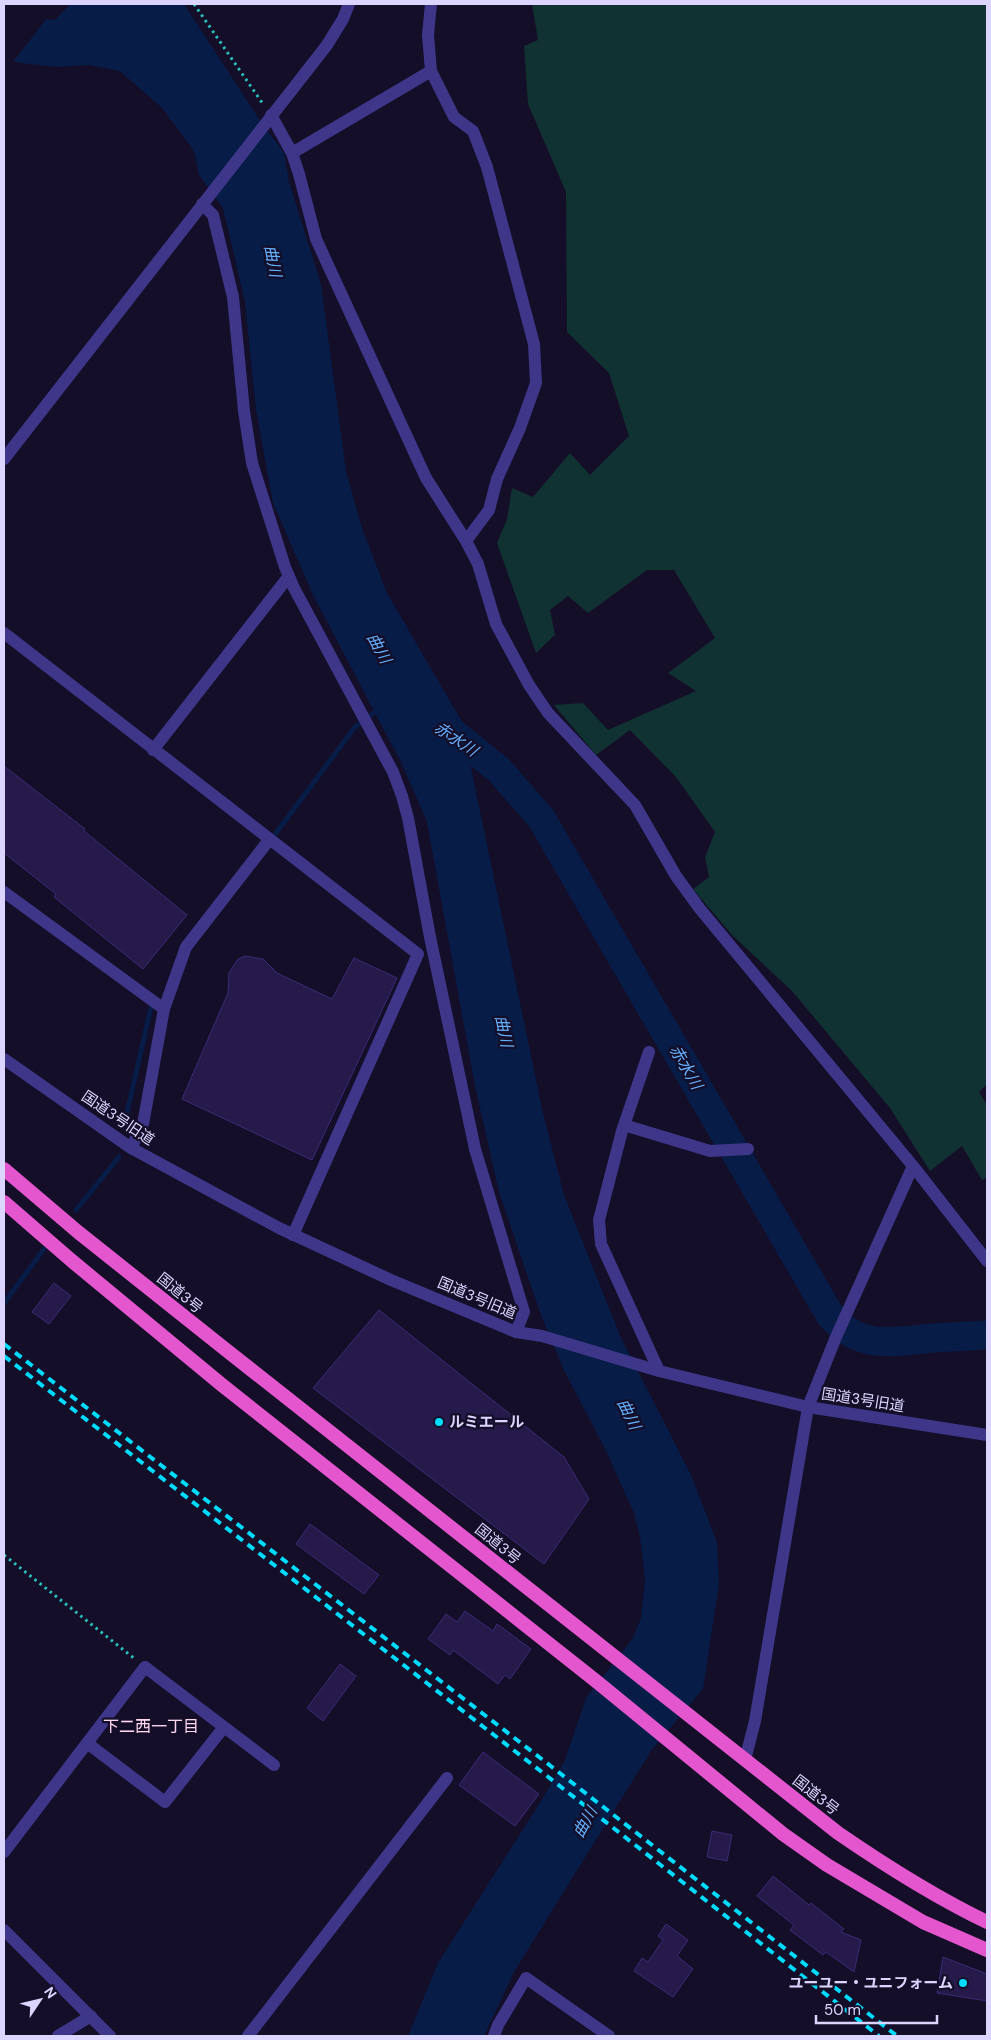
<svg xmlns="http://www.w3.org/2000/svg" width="991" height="2040" font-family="'DM Sans','Noto Sans JP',sans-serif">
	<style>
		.green { fill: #113232 }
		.water { fill: #081c48 }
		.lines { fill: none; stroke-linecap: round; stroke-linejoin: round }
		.stream { stroke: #081c48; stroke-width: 5 }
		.river { stroke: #081c48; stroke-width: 29 }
		.building { fill: #251a4a; stroke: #3d2a77 }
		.path { stroke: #29bfbc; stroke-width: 3; stroke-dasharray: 2.5 4; stroke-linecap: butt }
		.minor { stroke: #3e3789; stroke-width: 12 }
		.tertiary { stroke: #3e3789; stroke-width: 12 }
		.trunk { stroke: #e456ce; stroke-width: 14 }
		.rail { stroke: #01dbff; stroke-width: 4; stroke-dasharray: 8 6; stroke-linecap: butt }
		.poi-dot { fill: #01dbff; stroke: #140e28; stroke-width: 2 }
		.labels { text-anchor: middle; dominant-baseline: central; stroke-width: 4.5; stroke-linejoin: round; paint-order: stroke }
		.street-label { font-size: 15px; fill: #dcd5ff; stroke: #140e28 }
		.poi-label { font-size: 15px; font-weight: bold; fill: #dcd5ff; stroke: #140e28; text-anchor: start }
		.water-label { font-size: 16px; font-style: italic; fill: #63b0ff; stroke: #140e28 }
		.neighbourhood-label { font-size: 16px; fill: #ffd7ef; stroke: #140e28 }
	</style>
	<rect width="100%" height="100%" fill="#140e28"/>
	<path class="green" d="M532 4H987V1084L979 1092 987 1105V1177L982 1180 962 1146 930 1171 890 1108 792 991 732 935 693 889 709 877 705 857 715 832 676 777 630 730 596 755 554 705 583 703 608 730 696 691 668 673 715 638 674 570H647L588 613 568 596 550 610 555 635 536 653 497 543 507 519 512 488 533 497 570 453 590 475 629 436 609 373 567 332 566 192 528 104 524 46 538 40Z"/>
	<path class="water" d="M70 4H184L265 128 284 152 289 182 321 284 346 471 362 528 387 593 461 720 543 1113 564 1195 621 1338 691 1475 717 1542 719 1584 703 1689 651 1751 514 1972 484 2036H408L438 1963 548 1790 565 1760 586 1698 633 1638 641 1618 645 1580 640 1537 634 1513 607 1453 563 1368 541 1315 499 1192 475 1086 427 822 401 762 313 595 273 503 256 410 245 302 223 208 199 175 194 151 162 108 120 71 89 65 56 67 13 62 46 19 55 20Z"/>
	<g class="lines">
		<path class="stream" d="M276 833 355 727 379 709
			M124 1126 151 1007
			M76 1210 119 1157
			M4 1303 44 1249"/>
		<path class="river" d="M432 722 456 735 499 770 541 818 830 1315C859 1350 893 1342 933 1338 951 1337 969 1336 987 1335"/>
	</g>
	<path class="building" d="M4 766 85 829 84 831 187 915 143 969 54 897 56 894 4 853Z
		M245 956 263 959 277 973 332 999 354 958 397 978 312 1160 182 1099 228 993 229 973 238 959Z
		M54 1283 71 1296 49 1324 32 1312Z
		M379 1310 564 1457 589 1499 544 1564 313 1388Z
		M310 1524 379 1575 364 1594 296 1544Z
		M465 1611 493 1631 497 1624 531 1649 510 1679 505 1675 498 1684 453 1650 450 1655 428 1639 446 1614 457 1622Z
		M340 1664 356 1676 323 1721 307 1708Z
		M483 1752 539 1794 515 1826 459 1785Z
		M712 1831 732 1835 727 1861 707 1857Z
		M773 1876 809 1905 811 1903 844 1929 841 1932 861 1940 854 1972 826 1952 823 1955 790 1930 794 1925 757 1896Z
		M666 1924 688 1940 677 1956 693 1969 673 1997 634 1971 642 1958 648 1962 663 1940 658 1936Z
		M943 1957 987 1974V2001L937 1993Z"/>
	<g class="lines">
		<path class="path" d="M194 4 263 104
			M4 1555 135 1659"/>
		<path class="minor" d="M431 4 428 35 431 71 454 117 473 131 487 167 534 344 536 383 520 428 497 479 489 510 466 541
			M271 115 292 153 299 174 316 239 426 478 466 541 478 564 496 624 529 685 548 713 635 805 676 876 700 909 913 1166 987 1261
			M292 153 431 71
			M202 204 213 215 233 297 244 411 252 463 285 567 294 588 393 772 402 796 408 818 430 937 475 1149 524 1312 516 1332
			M4 633 418 954 293 1235
			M153 750 289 576
			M4 892 164 1009
			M649 1052 622 1131 599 1220 601 1244 659 1371
			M624 1125 710 1151 748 1149
			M131 1148 143 1124 164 1009 186 947 269 840
			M87 1743 165 1802 224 1727
			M745 1760 755 1721 808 1407 836 1337 913 1166
			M4 1852 145 1667 274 1765
			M58 2036 91 2016
			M248 2036 447 1778
			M494 2036 498 2025 526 1978 609 2036"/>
		<path class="tertiary" d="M4 459 327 45 343 19 349 4
			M4 1059 131 1148 279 1228 391 1280 516 1332 542 1336 659 1371 808 1407 987 1435
			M4 1930 110 2036"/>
		<path class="trunk" d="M4 1169 78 1232 230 1353 838 1833C886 1866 935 1897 987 1922
			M4 1202 72 1261 222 1385 596 1681 783 1834 827 1865 923 1922 987 1950"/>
		<path class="rail" d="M4 1344 552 1767 897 2036
			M4 1356 547 1776 879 2036"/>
	</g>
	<g class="poi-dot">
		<circle cx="439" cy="1422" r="5"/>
		<circle cx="963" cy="1983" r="5"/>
	</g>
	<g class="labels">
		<g class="street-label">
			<text transform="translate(118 1118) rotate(34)">国道3号旧道</text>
			<text transform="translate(180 1293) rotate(39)">国道3号</text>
			<text transform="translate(477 1298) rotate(23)">国道3号旧道</text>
			<text transform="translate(863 1400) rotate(9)">国道3号旧道</text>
			<text transform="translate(498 1544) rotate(39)">国道3号</text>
			<text transform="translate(816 1795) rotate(38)">国道3号</text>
		</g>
		<g class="poi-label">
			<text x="449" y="1422">ルミエール</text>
			<text x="953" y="1983" text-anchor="end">ユーユー・ユニフォーム</text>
		</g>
		<g class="water-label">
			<text transform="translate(273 261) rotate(79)">曲川</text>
			<text transform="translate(379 648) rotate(61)">曲川</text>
			<text transform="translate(456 739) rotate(34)">赤水川</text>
			<text transform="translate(504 1031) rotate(78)">曲川</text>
			<text transform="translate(686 1067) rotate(60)">赤水川</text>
			<text transform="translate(629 1414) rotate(64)">曲川</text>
			<text transform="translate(585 1822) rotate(-61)">曲川</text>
		</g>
		<g class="neighbourhood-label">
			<text x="151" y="1726">下二西一丁目</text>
		</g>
	</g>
	<rect width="991" height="2040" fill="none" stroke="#dcd5ff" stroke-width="10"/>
	<g transform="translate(40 2000) rotate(55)" stroke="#140e28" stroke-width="4" paint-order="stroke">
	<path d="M0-4L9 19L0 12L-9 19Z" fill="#dcd5ff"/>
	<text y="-8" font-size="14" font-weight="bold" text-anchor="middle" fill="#dcd5ff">N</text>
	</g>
	<path d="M816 2015v8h121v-8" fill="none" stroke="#dcd5ff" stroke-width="2.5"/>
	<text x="824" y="2015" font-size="15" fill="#dcd5ff" stroke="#140e28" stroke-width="4" paint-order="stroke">50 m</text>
</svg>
